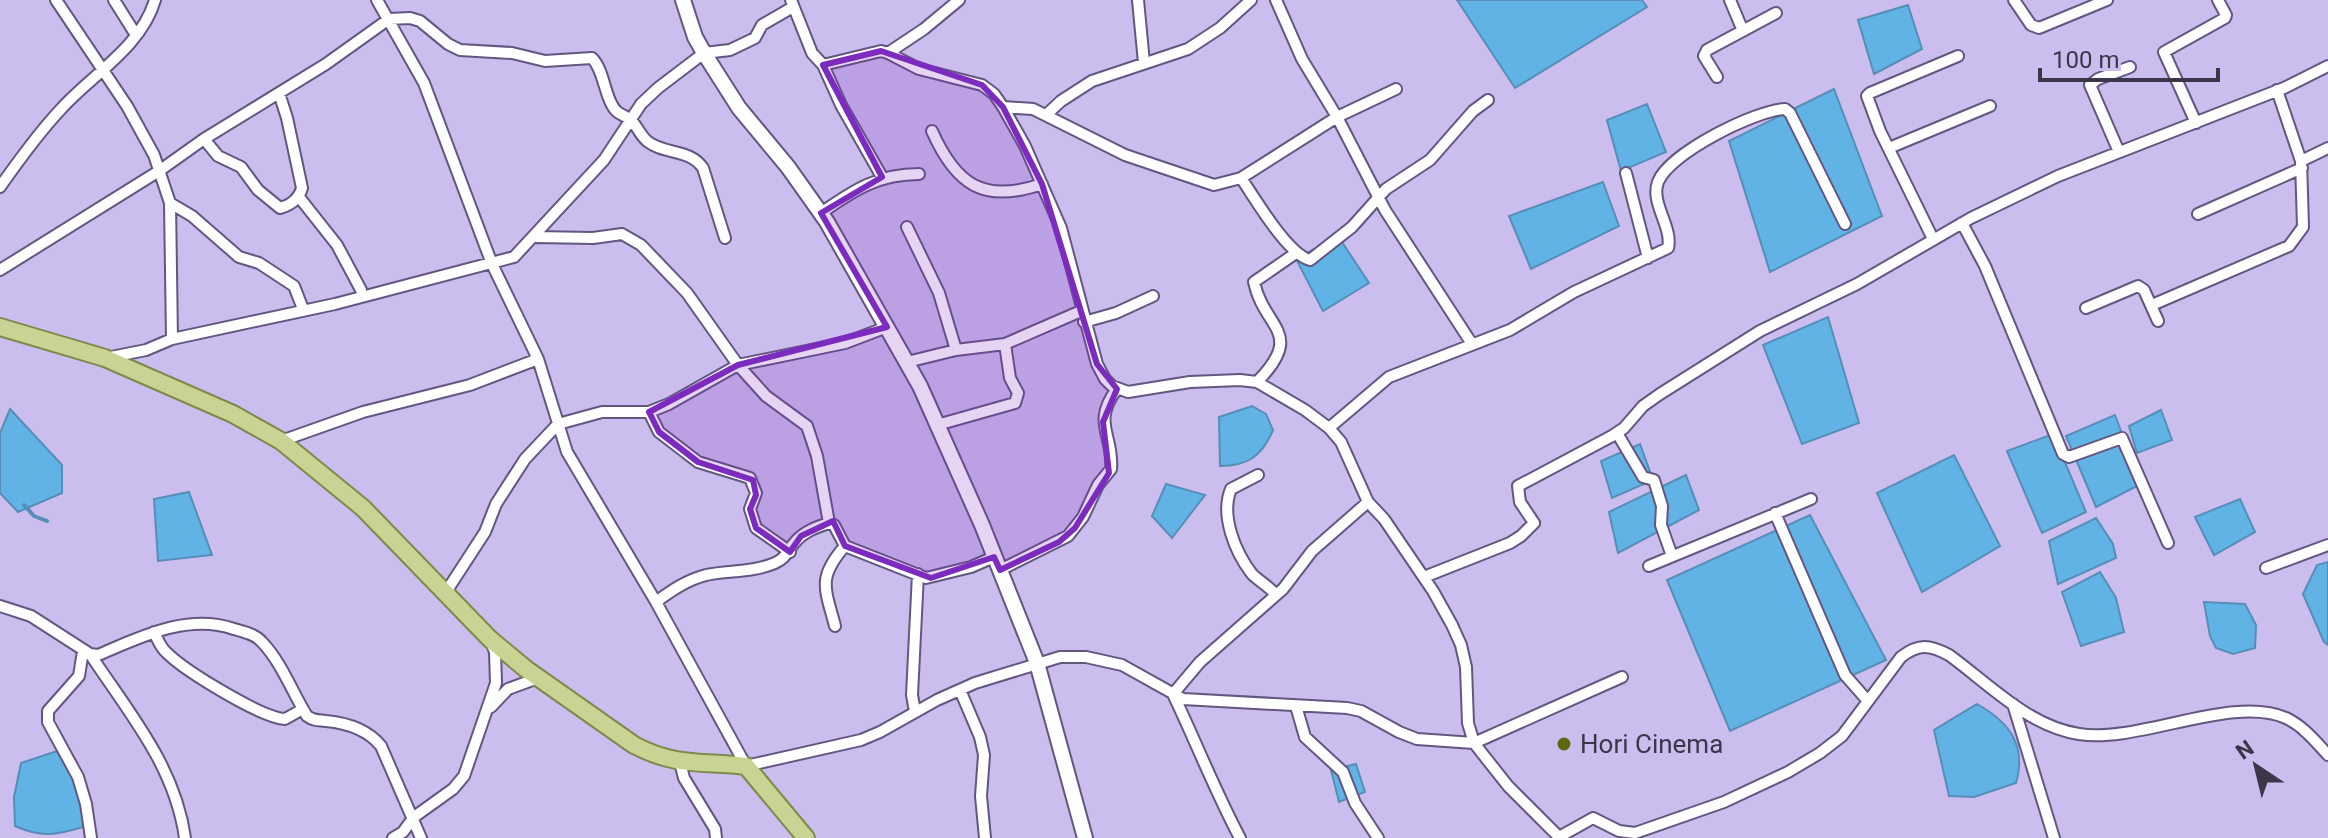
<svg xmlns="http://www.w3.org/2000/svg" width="2328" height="838" font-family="Roboto,sans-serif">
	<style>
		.water { fill: #61b3e6; stroke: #568eb7; stroke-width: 2 }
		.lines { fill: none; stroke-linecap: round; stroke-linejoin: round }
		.stream { stroke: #568eb7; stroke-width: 4 }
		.street-casing { stroke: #635681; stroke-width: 14 }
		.secondary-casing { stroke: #635681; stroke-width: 18 }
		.primary-casing { stroke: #7f894b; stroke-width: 20 }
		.street { stroke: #fff; stroke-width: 10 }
		.secondary { stroke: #fff; stroke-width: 14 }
		.primary { stroke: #c8d394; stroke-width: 16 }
		.marked { fill: #7b2cbf; fill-opacity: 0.2; stroke: #7b2cbf; stroke-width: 6; stroke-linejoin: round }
		.poi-dot { fill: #5d6910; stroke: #cbbdee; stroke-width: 3 }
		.labels { text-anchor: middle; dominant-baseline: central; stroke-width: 6; stroke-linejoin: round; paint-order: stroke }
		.poi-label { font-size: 26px; fill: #3b3649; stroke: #cbbdee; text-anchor: start }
	</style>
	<rect width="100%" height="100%" fill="#cbbdee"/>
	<path class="water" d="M1457 0H1642L1647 7 1515 88Z
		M1908 5 1922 49 1874 74 1858 20Z
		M1834 89 1882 216 1770 272 1729 141Z
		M1647 104 1666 152 1621 171 1607 120Z
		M1603 182 1619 226 1531 269 1509 216Z
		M1338 236 1369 283 1323 311 1296 259Z
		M1828 317 1859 423 1802 444 1763 345Z
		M1252 406 1266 414 1273 430C1262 456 1248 466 1220 466L1219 417Z
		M10 409 62 465V493L18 512 0 493V433Z
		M2161 410 2172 440 2137 453 2129 426Z
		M2115 415 2141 484 2096 507 2066 436Z
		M2053 434 2086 512 2042 533 2007 451Z
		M1640 444 1653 480 1612 498 1601 461Z
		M1954 455 2000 546 1922 592 1877 493Z
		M1686 475 1699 510 1618 553 1609 512Z
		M1166 484 1205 495 1172 538 1152 516Z
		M189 492 212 555 158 561 154 499Z
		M2240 499 2255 532 2214 555 2195 517Z
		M1810 515 1886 660 1730 731 1667 580Z
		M2096 518 2113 544 2116 558 2058 584 2049 541Z
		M2328 562V645L2324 642 2303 594 2317 565Z
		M2100 572 2116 598 2124 632 2081 646 2062 592Z
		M2204 602 2245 604 2256 625 2255 648 2233 654 2216 648 2210 636Z
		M1977 704C2009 722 2027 745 2016 783L1974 797 1949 796 1934 730Z
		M60 750 88 805 83 827C56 835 42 838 15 826L14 797 21 763Z
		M1356 764 1365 792 1339 802 1331 770Z"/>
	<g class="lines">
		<path class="stream" d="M24 505 34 516 47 521"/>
		<g class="street-casing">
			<path id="street" d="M56 0 127 106 154 155 170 203 172 339
				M114 0 136 35
				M377 0 424 83 492 264 538 359 567 452 656 602 746 766 861 740 880 732 937 700 975 683 1060 657H1086L1122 665 1183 699 1347 708 1361 711 1399 732 1417 739 1474 743 1622 677
				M791 0 812 53 823 65 881 51 888 53 919 69 982 85 994 94 1003 107 1025 146 1061 228 1097 364 1105 379 1112 386 1128 392 1190 382 1240 380 1257 382 1305 410 1329 428 1341 442 1368 502 1384 519 1433 591 1452 625 1461 645 1466 667 1468 723 1474 743 1508 786 1560 838
				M1138 0 1144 63
				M1276 0 1302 59 1337 117 1396 89
				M1730 0 1743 31
				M2014 0 2031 25 2039 28 2107 0
				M888 53 924 29 959 0
				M823 65 841 105 882 177
				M1717 77 1704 56 1707 50 1776 13
				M2277 90 2301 161 2328 148
				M1003 107 1033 109 1125 155 1214 185 1241 178 1337 117 1385 210 1472 344
				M1046 115 1061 101 1092 81 1188 49 1220 28 1251 0
				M2196 123 2164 52 2225 18 2226 15 2218 0
				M932 131C956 185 984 204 1042 184
				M204 139 218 156 241 167 258 190 280 208C291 205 299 199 302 188L287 118 279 93
				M1889 148 1990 106
				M2119 152 2090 85 2098 79 2130 67
				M1626 173 1648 258
				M1241 178C1255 198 1287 254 1310 260L1352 227 1386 189 1430 160 1473 111 1488 100
				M0 187C19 160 39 132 62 108 93 74 141 47 155 0
				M299 197 337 245 361 290
				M170 203 192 216 239 257 259 263 294 286 303 309
				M821 213C854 190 878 174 919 174
				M2198 214 2302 168
				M1962 223 1985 266 2063 454 2069 457 2122 438 2168 543
				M907 227 939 293 956 350 1005 344 1081 311
				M535 237 593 238 622 234 641 245 687 293 738 365 766 396 807 426 817 456 829 523
				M1933 239 1880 131 1867 96 1870 93 1958 56
				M0 270 159 171 204 139 326 64 389 19 410 18 420 21 448 44 460 50 512 53 545 61 592 58C603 69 604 91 612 105 617 115 623 114 631 120 637 126 640 135 647 141 664 155 689 148 703 168L725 238
				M2152 305 2289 246 2303 227 2301 161
				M2086 308 2138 286 2144 290 2158 321
				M1084 322 1116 313 1153 296
				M106 358 146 350 172 339 335 304 514 257 604 160 641 104 658 88 704 53 730 50 755 38 762 25 793 7
				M907 362 956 350
				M1257 382C1306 332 1264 329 1254 282L1296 253
				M649 412 659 432 698 462 750 478 756 493 750 509 756 528 790 552
				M937 425 1015 403 1018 393 1010 378 1005 344
				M1329 428 1389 377 1510 330 1574 292 1668 248C1673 227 1650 203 1658 182 1669 153 1756 110 1785 109L1790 113 1845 224
				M1617 433 1643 477 1654 480 1662 506 1661 525 1672 556
				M281 441 363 412 470 385 538 359
				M1258 475 1231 489C1220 515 1235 552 1252 574 1260 582 1269 586 1276 595
				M1775 513 1845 675 1867 700
				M1649 566 1811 499
				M2266 568 2328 545
				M1000 570 1068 536 1083 517 1098 485 1111 469C1114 435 1091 423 1117 389
				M1424 577 1510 543 1521 536 1534 523 1520 502 1518 486 1612 436 1624 428 1643 406 1660 394 1760 331 1857 284 1971 218 2058 176 2284 88 2328 66
				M446 592 485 532 496 504 525 459 558 424 602 412H649L669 404 738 365 845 343 887 327
				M656 602C672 590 687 580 706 575 730 570 751 573 775 563 787 558 788 549 796 541 805 531 817 527 829 523L834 525 845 546 926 578 971 567 994 557
				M0 606 31 616 90 654 98 655C141 637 187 613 234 629 244 632 255 634 262 642 282 663 292 692 307 716 314 721 318 720 326 721 347 723 368 730 381 746L421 838
				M835 626C825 588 817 578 845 546
				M154 632C158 640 160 647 167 653 185 671 262 718 285 719L303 709
				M83 651 79 676 48 711V722L78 777 86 804 91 838
				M90 654C129 713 175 766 185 838
				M960 690 980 737 984 755 981 796 985 838
				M2013 704 2054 838
				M1296 706 1305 737 1343 772 1355 803 1378 838
				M491 707 508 689 538 678
				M915 712 912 695 918 574
				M680 762 684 778 715 829 716 838
				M1559 837 1593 818 1619 831 1635 833 1724 802 1788 772 1820 753 1842 736 1901 657C1919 643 1930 645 1949 655 1989 684 2028 726 2079 734 2137 744 2233 694 2286 718 2303 726 2316 742 2328 755
				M393 838 403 832 414 817 453 789 464 776 496 683 495 652 492 644
				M1240 838C1215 791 1196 742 1173 694L1200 662 1283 589 1312 551 1368 502"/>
		</g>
		<g class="secondary-casing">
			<path id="secondary" d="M683 0 695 37 704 53 739 108 788 167 827 222 920 386 982 525 1037 663 1085 838"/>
		</g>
		<g class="primary-casing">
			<path id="primary" d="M0 327 105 358 233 414 281 441 363 508 490 639 526 669 634 745C676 767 702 761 746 766L806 838"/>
		</g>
		<use href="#street" class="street"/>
		<use href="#secondary" class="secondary"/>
		<use href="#primary" class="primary"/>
	</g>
	<path class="marked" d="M881 51 982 85 1003 107 1042 184 1097 364 1117 389 1103 422 1109 473 1075 528 1059 542 1000 570 994 557 931 578 845 546 833 521 801 536 790 552 756 528 750 509 756 495 753 480 698 462 659 432 649 412 738 365 887 327 821 213 882 177 823 65Z"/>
	<circle class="poi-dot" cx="1564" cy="744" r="8"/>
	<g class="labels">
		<g class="poi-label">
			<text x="1580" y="744">Hori Cinema</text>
		</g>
	</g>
	<g transform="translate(2256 766) rotate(325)" stroke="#cbbdee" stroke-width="6" paint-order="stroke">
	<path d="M0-6L14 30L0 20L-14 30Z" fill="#3b3649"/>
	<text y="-12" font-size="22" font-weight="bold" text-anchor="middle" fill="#3b3649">N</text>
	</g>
	<path d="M2040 68v12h178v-12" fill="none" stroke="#3b3649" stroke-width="4"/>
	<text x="2052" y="68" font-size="24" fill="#3b3649" stroke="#cbbdee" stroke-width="6" paint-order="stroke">100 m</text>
</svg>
